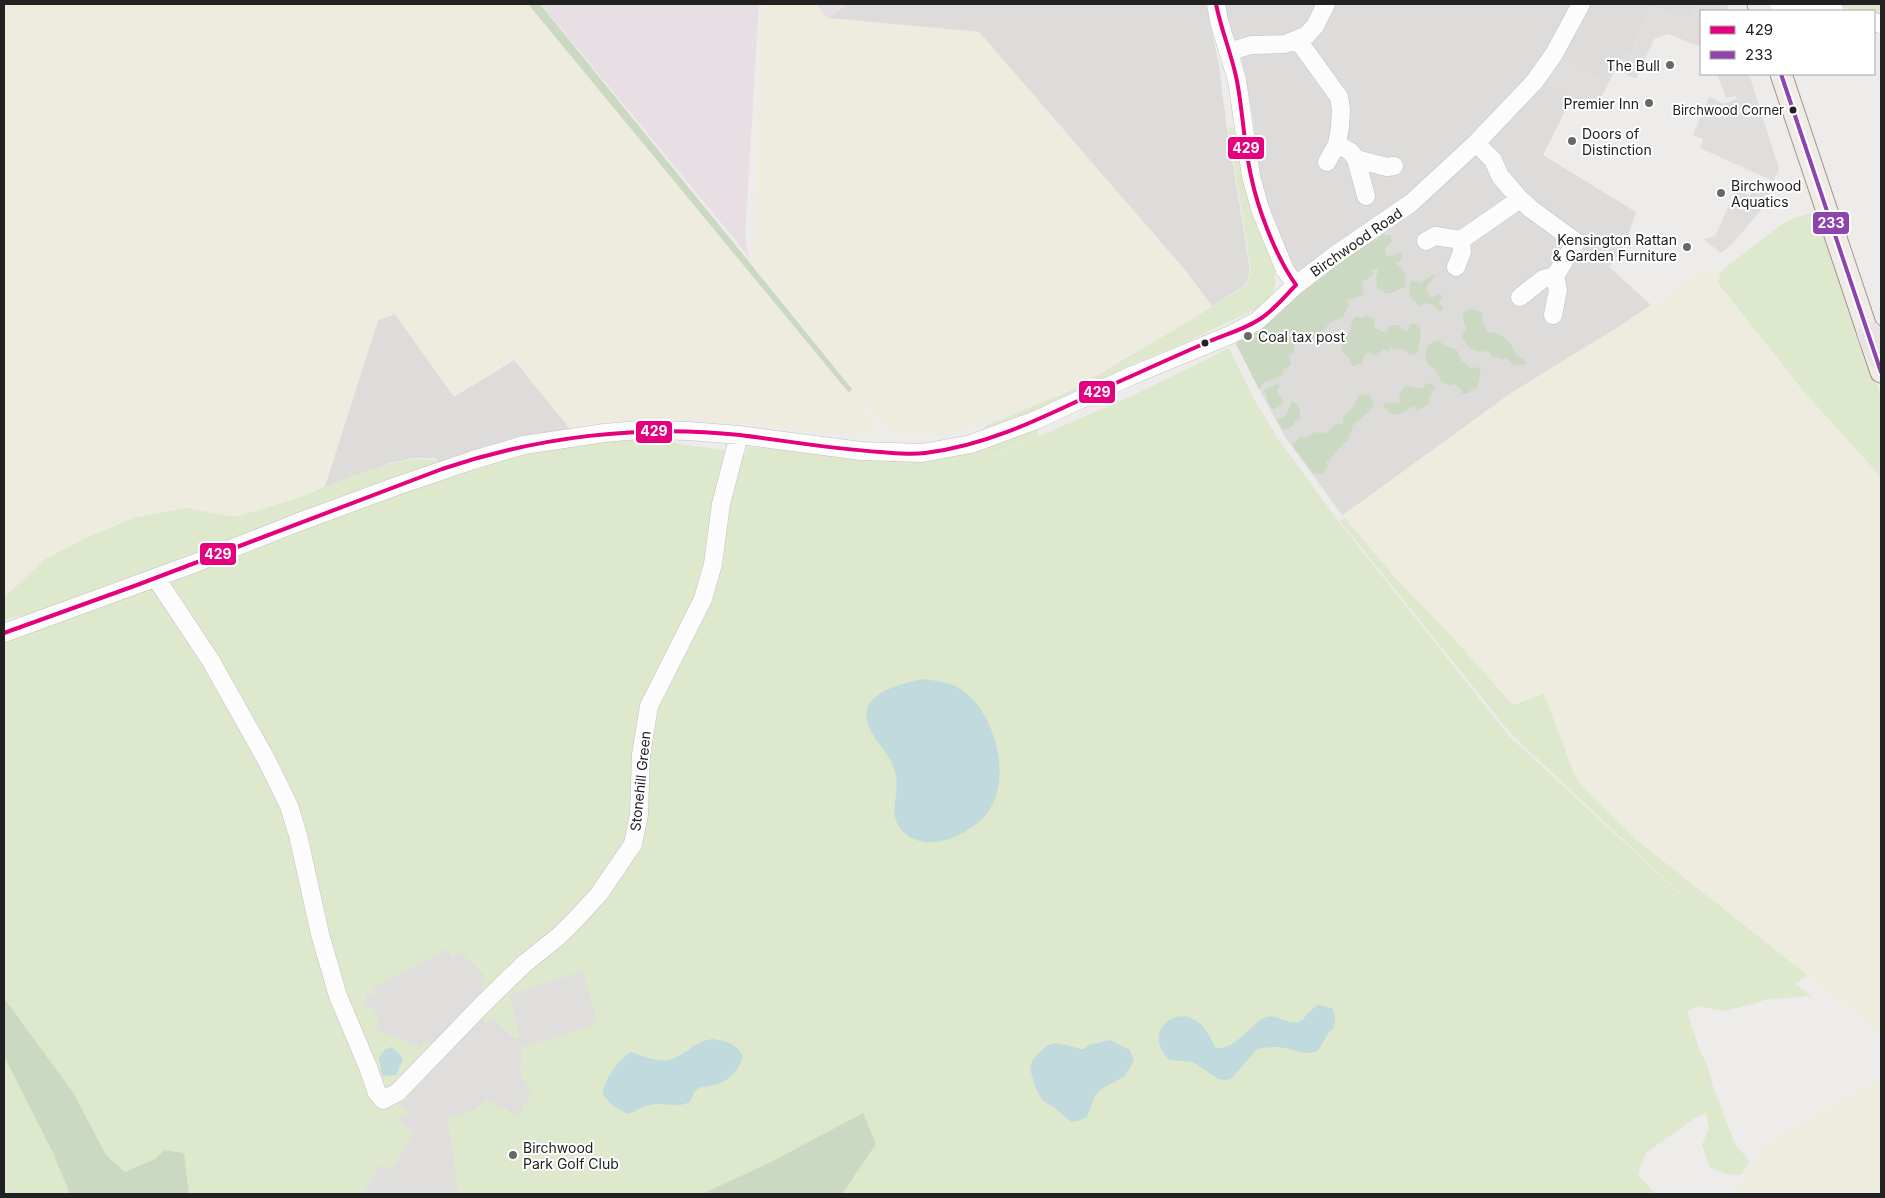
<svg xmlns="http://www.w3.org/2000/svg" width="1885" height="1198" font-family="Inter,sans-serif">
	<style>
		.residential { fill: #dedcdb }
		.industrial { fill: #e7dfe4 }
		.religious { fill: #dddcdb }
		.farmland { fill: #edecdf }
		.grass { fill: #dee8cd }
		.forest { fill: #ccd9c2 }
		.parking { fill: #dfdedd }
		.water { fill: #c1dadd }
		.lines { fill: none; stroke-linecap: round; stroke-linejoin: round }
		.minor-casing { stroke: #c2c1c0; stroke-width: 19 }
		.major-casing { stroke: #a29789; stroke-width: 23 }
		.highway-casing { stroke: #c0a4af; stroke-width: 27 }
		.minor { stroke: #fcfcfc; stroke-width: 18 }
		.major { stroke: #f1ebe7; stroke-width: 21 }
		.highway { stroke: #eae2e3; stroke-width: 25 }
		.bus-1-casing { stroke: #fff; stroke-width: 8 }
		.bus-2-casing { stroke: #fff; stroke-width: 8 }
		.bus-1 { stroke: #e5007d; stroke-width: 4 }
		.bus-2 { stroke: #8e44ad; stroke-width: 4 }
		.poi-dot { fill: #696867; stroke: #fff; stroke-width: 2 }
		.bus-dot { fill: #212121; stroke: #fff; stroke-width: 2 }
		.labels { text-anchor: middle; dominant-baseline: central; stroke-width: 4; stroke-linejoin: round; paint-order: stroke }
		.bus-label { font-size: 13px; fill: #212121; stroke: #fff; text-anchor: end }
		.poi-label { font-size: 14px; fill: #212121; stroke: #fff; text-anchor: start }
		.street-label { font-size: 14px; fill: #212121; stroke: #fff }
		.line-badge { stroke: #fff; stroke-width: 2 }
		.badge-label { font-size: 14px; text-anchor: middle; font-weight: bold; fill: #fff }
	</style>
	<rect width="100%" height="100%" fill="#eeecea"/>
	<path class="residential" d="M1224 4H1695L1690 20 1650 7 1630 55 1626 53 1623 60 1621 59 1593 112 1570 101 1543 155 1636 212 1625 245 1609 267 1651 305 1342 515 1285 437 1252 376 1237 342 1261 328 1305 284 1279 245 1269 211 1256 155 1254 124 1241 55 1227 20Z
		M395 314 454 397 514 360 575 435 440 470 436 458H416L390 463 324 489 378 320Z"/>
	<path class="industrial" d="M541 4H759L745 237 750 258Z
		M816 4H846L827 18Z"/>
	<path class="religious" d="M847 4H1206L1219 65 1226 122 1250 269 1248 280 1244 286 1212 306 1185 270 979 32 828 18Z"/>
	<path class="farmland" d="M4 4H528L849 393 853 389 753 261 762 4H815L827 19 979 32 1185 271 1211 306 1069 390 1029 408 964 430 933 436H894L855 391 880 435 839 434 696 420 639 430 576 435 514 358 455 395 395 314 378 320 324 489 236 517 186 508 133 518 84 539 44 560 4 598Z
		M1714 265 1719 271 1717 284 1803 392 1881 478V1033L1638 840 1593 798 1577 778 1544 694 1513 705 1444 628 1398 580 1343 515 1511 393 1652 306 1699 273Z
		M1881 1077V1194H1729L1750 1170 1766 1144Z"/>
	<path class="grass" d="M1833 4H1881V19L1874 16V11H1857Z
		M1228 127 1234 128 1243 182 1275 270V289L1270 298 1256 309 1186 342 1132 364 1104 381 1063 400 981 431 987 425 1070 391 1174 330 1244 287 1249 280 1251 269Z
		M1812 213 1820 214 1881 396V477L1804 392 1718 283 1720 272 1781 225 1794 218Z
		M1229 348 1256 403 1281 443 1339 522 1509 736 1678 892 1738 939 1679 892 1511 734 1340 521 1345 518 1397 580 1444 628 1513 705 1544 694 1576 778 1593 798 1638 841 1807 975 1795 984 1811 996 1764 1000 1754 1004 1724 1011 1698 1006 1687 1011 1699 1049 1707 1064 1712 1084 1736 1146 1750 1161 1741 1175 1728 1174 1710 1168 1702 1145 1709 1128 1706 1113 1696 1117 1646 1153 1638 1174 1655 1194H4V639L473 460 639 431 680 444 730 451 731 467 746 453 747 447 934 458 970 453 1037 429 1038 436 911 492 1136 394Z
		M416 459 436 460 438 466 33 613 4 620V598L44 560 84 539 133 518 186 508 236 517 301 497 354 475 390 464Z"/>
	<path class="forest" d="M528 4H540L852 389 849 393Z
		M1381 235H1390L1392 241 1385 249V253L1389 257 1400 252 1402 255V260L1396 263C1405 271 1407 275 1405 287L1391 293H1385L1377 287 1376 277 1379 268 1371 270 1373 273C1370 278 1367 281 1362 281L1364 291 1362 296 1347 300 1349 305 1343 317 1331 322 1322 332H1319L1314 339 1294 338V353L1289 356 1291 364 1287 369H1284L1283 376 1264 382 1259 389 1236 344 1277 316 1302 288 1371 240 1375 242Z
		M1434 274V278L1426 287 1431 298 1440 294 1443 297 1439 302 1443 307 1442 311H1439L1433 305 1425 303 1418 306 1416 301H1413L1409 292 1411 280 1420 283Z
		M1472 309 1483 312 1482 320 1488 332 1497 333 1505 338 1511 344 1516 354 1527 362 1525 365H1514L1506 358 1503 359 1491 356 1489 351C1475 354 1467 348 1462 336L1466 329 1462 314 1466 310Z
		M1367 315 1373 319 1375 328 1383 332 1387 331 1389 325H1399L1407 332 1410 324 1419 325 1421 335 1417 354 1413 355 1407 353 1405 350 1389 348V352L1384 349 1377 356 1368 353 1364 356 1362 365 1358 364 1354 367 1351 364 1349 358 1341 351V345L1348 335 1354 317 1359 316 1362 318Z
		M1438 340 1444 345 1457 350 1460 359 1470 368 1477 367 1481 370 1477 390 1473 388 1469 393 1462 394 1460 388 1454 384 1449 386 1441 381 1434 368 1429 366 1425 358 1428 345Z
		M1431 383 1436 388 1429 397 1430 403 1418 411 1414 406C1400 415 1396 418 1383 407L1384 403 1400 402 1399 395 1405 385 1422 389 1426 384Z
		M1277 384 1280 385 1277 392 1284 402 1274 410 1270 406 1264 390Z
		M1360 394 1370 395 1374 404 1371 410 1353 425 1348 440 1338 449 1329 461 1325 462 1329 467H1326L1323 474 1313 473 1293 446 1294 441 1297 442 1298 437H1307L1315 432 1327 433C1333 427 1332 423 1343 424V417L1351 410Z
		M1292 401C1301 406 1301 411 1300 420L1294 422V425L1286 430 1282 428 1276 419 1285 416Z
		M4 998 74 1094 106 1155 125 1172 155 1159 164 1150 184 1153 189 1194H70L53 1153 4 1056Z
		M863 1113 876 1144 842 1194H702L773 1161Z"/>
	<path class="parking" d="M1695 4H1729L1726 11H1701V47L1668 34 1654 39 1636 79 1619 71 1626 53 1631 54 1650 7 1690 20Z
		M1561 56 1607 82 1593 108 1547 85 1550 79 1547 77 1554 66 1557 67Z
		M1717 74H1749L1779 169 1773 181 1700 148 1703 139 1693 135 1709 97 1724 104 1737 99 1735 96 1726 98Z
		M1757 180 1772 197 1734 242 1721 253 1703 239 1715 236 1736 190 1750 196Z
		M448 949 452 958 460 952 485 976 480 982 483 985V991L430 1046 424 1040 421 1048 376 1029 379 1021 374 1009 363 1006 367 994 376 996 372 988Z
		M583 971 597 1023 567 1034 520 1048 523 1054 520 1066 521 1075 532 1095 523 1106 521 1115H511L509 1110 486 1100 475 1109 448 1118 458 1192 456 1194H363L380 1164 391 1170 413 1133 411 1129 398 1121 403 1113 408 1115 410 1113 400 1106 478 1015 486 1024 493 1019 515 1039 520 1038 509 995Z"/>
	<path class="water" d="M922 679C937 681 953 682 965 692 996 717 1012 778 988 812 972 834 928 855 905 833 900 829 896 823 895 817 892 804 900 789 895 772 891 757 880 746 872 733 850 696 896 685 922 679Z
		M1318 1005 1332 1008C1336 1014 1335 1021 1334 1028L1329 1032 1318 1051C1303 1056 1292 1048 1277 1047 1271 1047 1263 1048 1257 1049L1232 1078 1226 1080 1218 1079 1193 1062 1169 1060C1165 1055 1161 1050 1159 1043 1155 1021 1182 1008 1198 1022 1206 1028 1211 1039 1216 1048 1235 1050 1248 1027 1264 1018 1276 1012 1286 1025 1298 1022 1304 1021 1310 1009 1318 1005Z
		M713 1039C726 1041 735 1043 743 1055 741 1067 731 1080 718 1084 711 1087 701 1085 695 1091 693 1094 691 1099 690 1102 675 1108 673 1104 659 1104 647 1104 638 1110 628 1114L614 1107 603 1095C603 1081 619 1058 631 1052 640 1055 649 1059 658 1060 681 1064 690 1041 713 1039Z
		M1110 1040 1130 1050 1134 1061 1125 1076 1100 1090 1095 1096 1087 1117 1078 1121 1071 1122 1055 1108 1043 1101 1036 1089 1030 1069 1033 1059 1046 1046 1054 1043 1067 1045 1080 1049H1084L1089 1045Z
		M391 1047 400 1054 403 1059 396 1075 382 1076 379 1058 384 1050Z"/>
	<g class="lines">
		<g class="minor-casing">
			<path id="minor" d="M1216 4 1219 21 1237 80 1251 176 1260 209 1285 270 1296 285
				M1772 11C1797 2 1809 4 1835 11
				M1874 22 1881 24
				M1297 39 1339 97 1341 109 1340 127 1337 144 1327 162
				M1228 52 1251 45 1285 44 1307 35 1315 26 1326 4
				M1476 143 1493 160 1500 176 1520 199 1531 209 1576 242 1555 276 1558 290 1553 315
				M1337 144 1351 152 1356 159 1366 196
				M1356 159 1387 167 1394 166
				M1426 241 1435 236 1461 240
				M1456 267 1462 252 1461 240 1520 199
				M1520 297 1543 279 1555 276
				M156 578 211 661 267 761 289 806 298 835 320 934 338 996 368 1067 377 1093 383 1100 398 1092 481 1006 524 964 559 936 576 919 599 894 633 844 639 814 641 755 649 706 703 599 713 564 721 504 739 435
				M4 633 193 564 299 522 394 487 473 460 524 445 604 433 639 430 689 431 739 435 861 451 922 453 971 444 1036 420 1133 375 1230 335 1257 321 1296 285 1334 256 1411 203 1476 143 1535 81 1554 54 1581 4"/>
		</g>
		<g class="major-casing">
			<path id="major" d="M1758 4 1761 11
				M1781 74 1881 372"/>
		</g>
		<g class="highway-casing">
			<path id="highway" d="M1870 334 1881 357"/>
		</g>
		<use href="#minor" class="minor"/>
		<use href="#major" class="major"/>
		<use href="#highway" class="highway"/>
		<g class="bus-1-casing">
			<path id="bus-1" d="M1216 4C1221 30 1232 55 1237 81 1243 113 1244 145 1251 176 1258 210 1276 257 1296 285
				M4 633 137 585 442 469C537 437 640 424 740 435 787 441 833 449 880 452 895 453 910 455 925 453 1001 444 1067 404 1136 374 1160 363 1185 352 1210 341 1227 334 1245 329 1260 319 1274 310 1284 297 1296 285"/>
		</g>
		<g class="bus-2-casing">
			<path id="bus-2" d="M1781 74 1881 372"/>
		</g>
		<use href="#bus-1" class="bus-1"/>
		<use href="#bus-2" class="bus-2"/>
	</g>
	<g class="poi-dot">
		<circle cx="1670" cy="65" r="5"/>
		<circle cx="1649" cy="103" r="5"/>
		<circle cx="1572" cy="141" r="5"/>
		<circle cx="1721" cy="193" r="5"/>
		<circle cx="1687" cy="247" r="5"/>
		<circle cx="1248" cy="336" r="5"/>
		<circle cx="513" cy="1155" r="5"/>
	</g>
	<g class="bus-dot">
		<circle cx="1793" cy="110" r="4.5"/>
		<circle cx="1205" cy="343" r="4.5"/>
	</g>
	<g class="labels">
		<g class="bus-label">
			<text x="1784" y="110">Birchwood Corner</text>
		</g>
		<g class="poi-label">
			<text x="1660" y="65" text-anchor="end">The Bull</text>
			<text x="1639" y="103" text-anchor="end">Premier Inn</text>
			<text x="1582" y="133">Doors of<tspan x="1582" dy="16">Distinction</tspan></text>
			<text x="1731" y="185">Birchwood<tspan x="1731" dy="16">Aquatics</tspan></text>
			<text x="1677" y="239" text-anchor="end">Kensington Rattan<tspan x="1677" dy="16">&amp; Garden Furniture</tspan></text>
			<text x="1258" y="336">Coal tax post</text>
			<text x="523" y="1147">Birchwood<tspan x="523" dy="16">Park Golf Club</tspan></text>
		</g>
		<g class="street-label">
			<text transform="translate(1356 242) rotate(-35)">Birchwood Road</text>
			<text transform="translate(640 781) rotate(-84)">Stonehill Green</text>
		</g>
	</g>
	<g class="line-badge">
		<rect x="1227" y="136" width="38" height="24" rx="5" fill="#e5007d"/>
		<rect x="1812" y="211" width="38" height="24" rx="5" fill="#8e44ad"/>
		<rect x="1078" y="380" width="38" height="24" rx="5" fill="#e5007d"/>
		<rect x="635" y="420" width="38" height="24" rx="5" fill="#e5007d"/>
		<rect x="199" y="542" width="38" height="24" rx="5" fill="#e5007d"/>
	</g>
	<g class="badge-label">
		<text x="1246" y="153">429</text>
		<text x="1831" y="228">233</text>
		<text x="1097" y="397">429</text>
		<text x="654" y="436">429</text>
		<text x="218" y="559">429</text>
	</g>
	<rect width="1885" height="1198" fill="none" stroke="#212121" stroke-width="10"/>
	<rect x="1700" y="10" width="175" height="65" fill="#ffffff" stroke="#a6a6a6"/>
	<rect x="1710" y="26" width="25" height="8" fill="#e5007d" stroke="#a6a6a6"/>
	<text x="1745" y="35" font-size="15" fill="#212121">429</text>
	<rect x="1710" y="51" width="25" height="8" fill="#8e44ad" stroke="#a6a6a6"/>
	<text x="1745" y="60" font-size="15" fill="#212121">233</text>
</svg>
